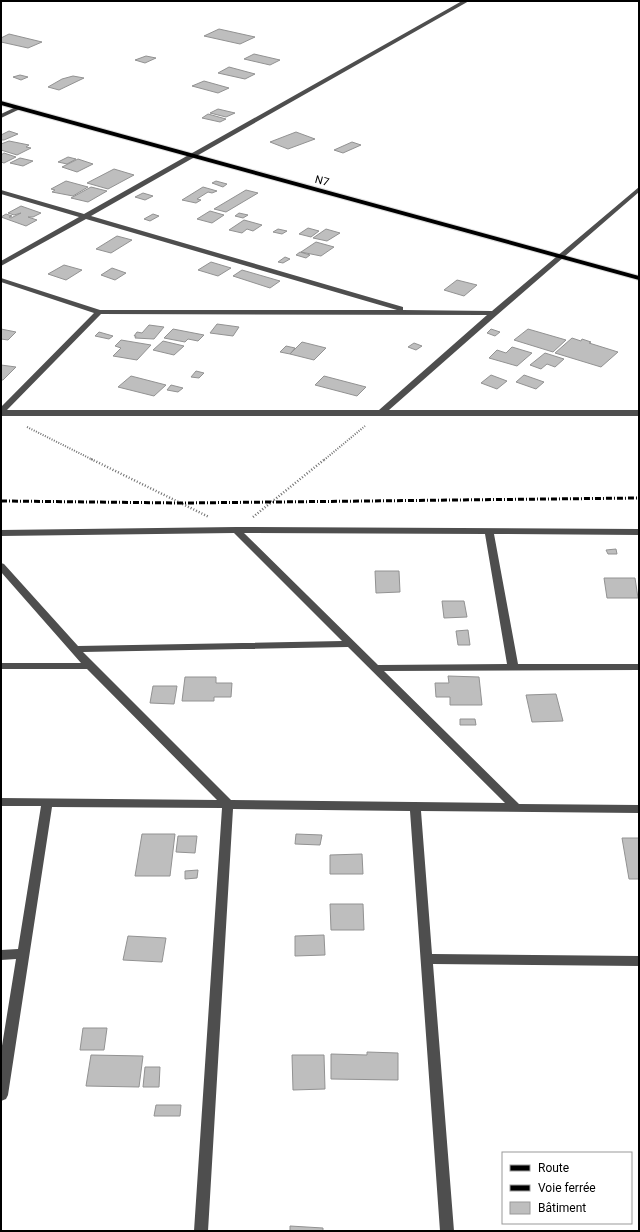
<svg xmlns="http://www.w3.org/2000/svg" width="640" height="1232" font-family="Roboto,sans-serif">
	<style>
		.building { fill: #bebebe; stroke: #929292 }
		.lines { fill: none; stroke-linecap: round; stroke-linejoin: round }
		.major-casing { stroke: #dbdbdb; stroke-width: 2 }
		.path-far1 { stroke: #707070; stroke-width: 2; stroke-dasharray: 1 1.5; stroke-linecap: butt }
		.path { stroke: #707070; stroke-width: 2.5; stroke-dasharray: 1 2; stroke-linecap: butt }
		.minor { fill: #4e4e4e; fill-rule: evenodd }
		.major { fill: #000; fill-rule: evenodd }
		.rail { stroke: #000; stroke-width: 3; stroke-dasharray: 6 2 1 2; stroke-linecap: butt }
		.labels { text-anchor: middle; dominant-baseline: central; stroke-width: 3; stroke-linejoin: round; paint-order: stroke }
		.far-street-label { font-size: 11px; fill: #000; stroke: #fff }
	</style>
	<rect width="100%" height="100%" fill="#fff"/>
	<path class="building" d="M219 29 255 37 240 44 204 36Z
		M9 34 42 42 28 48 1 42V38Z
		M254 54 280 60 270 65 244 59Z
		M146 56 156 58 145 63 135 60Z
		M229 67 255 74 245 79 218 73Z
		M20 75 28 77 21 80 13 77Z
		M73 76 84 78 59 90 48 87 62 79Z
		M204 81 229 88 218 93 192 86Z
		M218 109 235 113 226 117 210 113Z
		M208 114 226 119 220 122 202 118Z
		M9 131 18 134 4 140H1V135Z
		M296 132 315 139 288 149 270 142Z
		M9 141 29 145 26 147 31 148 17 155 1 150V144Z
		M352 142 361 145 343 153 334 150Z
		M4 153 16 157 4 163 1 162V155Z
		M68 157 76 159 67 164 58 162Z
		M20 158 33 161 23 166 10 163Z
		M78 159 93 164 77 172 62 167Z
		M114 169 134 175 108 189 87 183Z
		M66 181 88 187 73 196 52 192 55 190 51 189Z
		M216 181 227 184 223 187 212 183Z
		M91 187 107 191 88 202 71 198Z
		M203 187 217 191 212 193 208 192 197 199 201 200 196 203 182 200Z
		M246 190 258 193 226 212 214 209Z
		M143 193 153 196 145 200 135 197Z
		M21 206 41 213 33 217H28L37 220 26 226 1 217 6 214 12 216 9 217 11 218 21 213 14 215 8 213Z
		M210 211 224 215 212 223 197 219Z
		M239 213 248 215 243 218 235 216Z
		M153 214 159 216 150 221 144 219Z
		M244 220 262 225 253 231 247 229 242 233 229 230Z
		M308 228 319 231 311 237 299 234Z
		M278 229 287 231 282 234 273 232Z
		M326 229 340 233 327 241 313 238Z
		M117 236 132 240 111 253 96 249Z
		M316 242 334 247 321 256 301 252Z
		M300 252 310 255 306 258 296 255Z
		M285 257 290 259 283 263 278 262Z
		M211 262 231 268 218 276 198 270Z
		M64 265 82 270 66 280 48 274Z
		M112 268 126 273 115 280 101 275Z
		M242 270 280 281 270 288 233 276Z
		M457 280 477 285 464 296 444 290Z
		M217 324 239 327 233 336 210 333Z
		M149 325 164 327 154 339 135 338 136 336H134L137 332 142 333Z
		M1 329 16 332 8 340 1 339Z
		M173 329 204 335 198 341 188 339 185 342 164 338Z
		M491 329 500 332 495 336 487 333Z
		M528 329 566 340 553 352 514 340Z
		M99 332 113 336 109 339 95 336Z
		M572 338 581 341 582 339 591 342 589 343 618 352 601 367 555 353Z
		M121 340 151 345 137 360 113 356 121 348 115 346Z
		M163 341 184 346 174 355 153 350Z
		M302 342 326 348 314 360 290 354Z
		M414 343 422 346 416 350 408 347Z
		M286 346 295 348 290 354 280 352Z
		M512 347 532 353 517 366 489 358 497 350 506 353Z
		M545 353 564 359 555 367 547 364 541 369 530 365Z
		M1 365 16 367 3 380H1Z
		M196 371 204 373 199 378 191 377Z
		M491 375 507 381 497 389 481 383Z
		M524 375 544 382 536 389 516 382Z
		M131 376 166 385 154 396 118 387Z
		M324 376 366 387 357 396 315 385Z
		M171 385 183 388 178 392 167 390Z
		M616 549 617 554H608L606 550Z
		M375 571H399L400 592 376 593Z
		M604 578H635L638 598H607Z
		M442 601H464L467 617 444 618Z
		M468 630 470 645H458L456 631Z
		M448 676 479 677 482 705H450V697H436L435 683H449Z
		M185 677H216V683H232L231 697H214V701H182Z
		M153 686H177L174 704 150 703Z
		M556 694 563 721 532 722 526 695Z
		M460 719H475L476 725H460Z
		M142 834H175L170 876H135Z
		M296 834 322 835 320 845 295 844Z
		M178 836H197L195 853 176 852Z
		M622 838H639V879H629Z
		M362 854 363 874H330V855Z
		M198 870 197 878 185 879V871Z
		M330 904H363L364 930H331Z
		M324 935 325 955 295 956V936Z
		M128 936 166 938 162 962 123 960Z
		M83 1028H107L104 1050H80Z
		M367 1052 398 1053V1080L331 1079V1054L367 1055Z
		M91 1055 143 1056 139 1087 86 1086Z
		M292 1055H324L325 1089 293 1090Z
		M145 1067H160L159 1087H143Z
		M156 1105H181L180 1116H154Z
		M290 1226 323 1228V1231H290Z"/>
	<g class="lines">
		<g class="major-casing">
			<path id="major" d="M1 101 639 276V280L1 105Z"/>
		</g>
		<path class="path-far1" d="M27 427 93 460
			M324 460 365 426"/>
		<path class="path" d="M91 459 209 517
			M253 517 325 459"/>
		<path class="minor" d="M462 1H469L91 216 403 307V310L492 311 639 187V192L497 315 389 410H639V416H1V407L94 313 1 282V278L100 310H397L86 219 1 266V261L79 217 1 194V190L84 214ZM101 314 487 315 379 410H7Z
			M18 106 21 108 20 109 1 118V114Z
			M236 527 639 529V535L494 534 518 664H639V670L384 671 519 804 639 805V813L421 811 432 954 639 956V966L433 964 454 1231H440L410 811 233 809 208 1231H194L222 808 52 807 8 1095 6 1099 1 1101V1052L16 959 1 960V950L18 949 41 806H1V798L217 800 87 669H1V663H81L1 572V563L4 564 78 646 342 641 234 533 1 536V530ZM244 533 485 534 507 664 378 665ZM348 647 505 803 231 800 83 652Z"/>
		<use href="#major" class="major"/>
		<path class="rail" d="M1 501 183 503 639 498"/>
	</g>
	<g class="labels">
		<g class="far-street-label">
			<text transform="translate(322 181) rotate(15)">N7</text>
		</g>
	</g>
	<rect width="640" height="1232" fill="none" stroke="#000000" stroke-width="4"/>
	<rect x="502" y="1152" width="130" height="72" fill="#ffffff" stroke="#999999"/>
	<rect x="510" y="1165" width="20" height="6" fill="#000000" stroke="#999999"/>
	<text x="538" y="1172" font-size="12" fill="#000000">Route</text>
	<rect x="510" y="1185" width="20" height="6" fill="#000000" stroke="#999999"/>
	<text x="538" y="1192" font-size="12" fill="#000000">Voie ferrée</text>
	<rect x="510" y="1202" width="20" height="12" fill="#bebebe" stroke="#999999"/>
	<text x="538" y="1212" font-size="12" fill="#000000">Bâtiment</text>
</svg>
